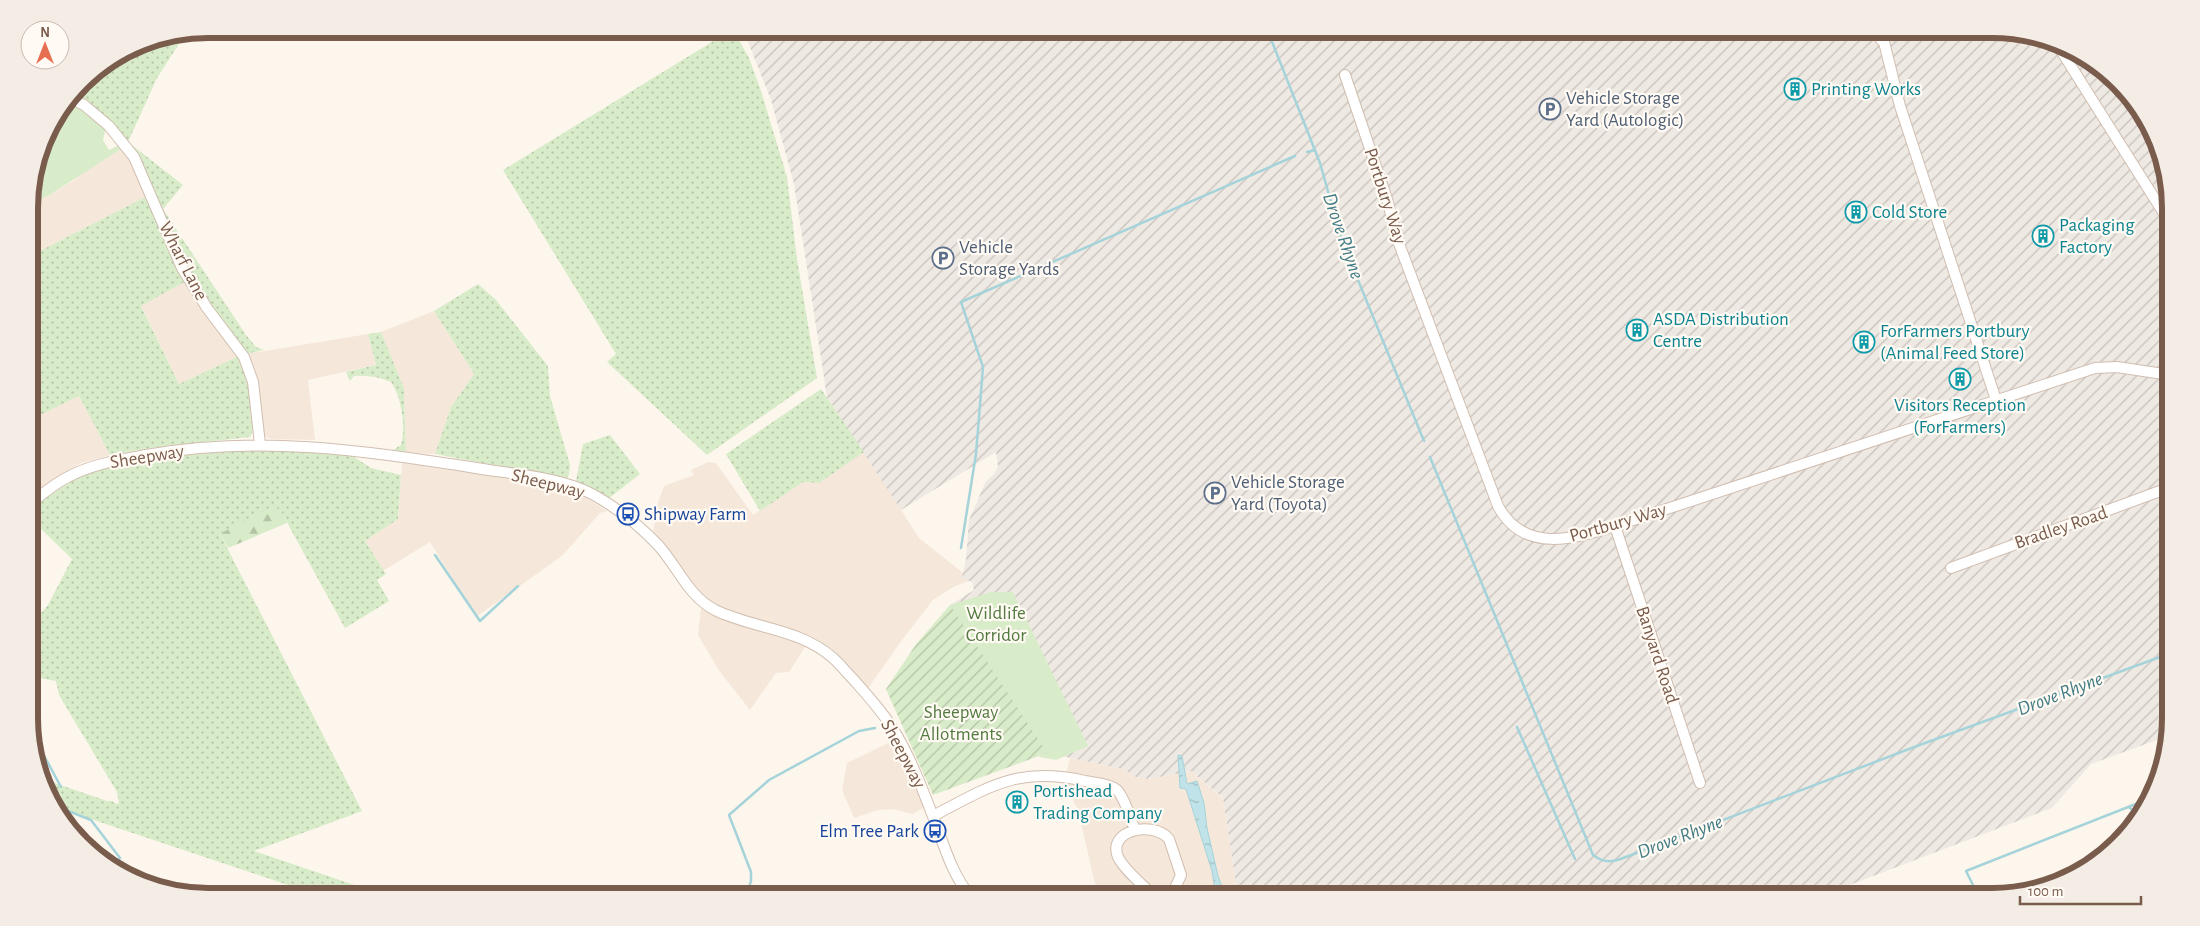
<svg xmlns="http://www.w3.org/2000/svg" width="2200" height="926" font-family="'Alegreya Sans',sans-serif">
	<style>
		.residential { fill: #f5e8da }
		.industrial { fill: url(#industrial-furrows) }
		.grass { fill: url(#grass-dots) }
		.forest { fill: url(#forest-firs) }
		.park { fill: #d8ecc9 }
		.garden { fill: url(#garden-furrows) }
		.water { fill: url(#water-ripples); stroke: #a5d3da }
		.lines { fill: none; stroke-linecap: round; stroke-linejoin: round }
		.stream { stroke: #a5d3da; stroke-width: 2.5 }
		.street-casing { stroke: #d1beb0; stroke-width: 12 }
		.street { stroke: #fff; stroke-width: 10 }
		.labels { text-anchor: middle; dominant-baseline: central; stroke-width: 4.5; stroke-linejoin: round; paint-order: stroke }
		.culture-label { font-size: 19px; fill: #0d838f; stroke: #fffaf3; text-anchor: start }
		.service-label { font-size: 19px; fill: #4e5e75; stroke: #fffaf3; text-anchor: start }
		.street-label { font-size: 19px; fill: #7a5c4d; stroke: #fffaf3 }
		.transit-label { font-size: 19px; fill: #164399; stroke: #fffaf3; text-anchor: start }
		.park-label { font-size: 19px; fill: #537a41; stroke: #fffaf3 }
		.water-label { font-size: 20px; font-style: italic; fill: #437c86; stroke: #fffaf3 }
		.rim { fill: none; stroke: #7a5c4d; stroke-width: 6 }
	</style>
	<defs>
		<pattern id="industrial-furrows" width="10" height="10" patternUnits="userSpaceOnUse" patternTransform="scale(1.25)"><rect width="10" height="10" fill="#efe9e4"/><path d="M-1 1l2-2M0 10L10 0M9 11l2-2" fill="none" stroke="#c7c0bb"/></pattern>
		<pattern id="grass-dots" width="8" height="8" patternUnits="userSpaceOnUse" patternTransform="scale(1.25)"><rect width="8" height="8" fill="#d8ecc9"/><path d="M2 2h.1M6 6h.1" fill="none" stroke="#b4c2a5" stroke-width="1.8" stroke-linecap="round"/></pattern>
		<pattern id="forest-firs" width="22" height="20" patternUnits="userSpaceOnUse" patternTransform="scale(1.25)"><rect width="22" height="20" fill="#d8ecc9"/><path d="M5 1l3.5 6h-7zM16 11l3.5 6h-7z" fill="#b4c2a5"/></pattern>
		<pattern id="garden-furrows" width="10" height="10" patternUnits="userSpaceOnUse" patternTransform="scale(1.25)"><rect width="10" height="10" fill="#d8ecc9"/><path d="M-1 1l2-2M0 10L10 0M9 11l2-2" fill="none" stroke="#b4c2a5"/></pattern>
		<pattern id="water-ripples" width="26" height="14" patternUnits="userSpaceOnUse" patternTransform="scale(1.25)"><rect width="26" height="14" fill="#bfe3e8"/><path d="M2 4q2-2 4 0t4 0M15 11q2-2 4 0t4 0" fill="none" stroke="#a0bbbe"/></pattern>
	</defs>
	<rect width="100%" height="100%" fill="#fdf6ec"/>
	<path class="residential" d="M124 147 132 159 147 196 36 253 34 201 48 196 73 181 103 158Z
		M186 281 202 306 204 314H206L239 356 179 384 141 305Z
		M434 311 474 374 451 407 435 454 406 453 404 388 381 332Z
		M368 334 376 365 308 380 315 440 272 439 264 436 246 354Z
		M79 396 110 455 81 463 62 474 30 495V420Z
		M864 452 919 538 972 580 955 586 933 600 902 640 868 688 833 650 812 636 789 672 776 673 750 710 720 672 698 635 702 597 661 541 653 533 658 502 664 486 694 475 691 470 708 462 716 463 753 515 803 482 819 483Z
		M402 463 503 477 582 495 607 511 600 513 562 556 476 617 430 542 383 571 365 541 398 519Z
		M890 742 925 807 913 814 893 809 878 810 854 818 842 790 847 763Z
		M1070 758 1123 769 1136 777 1149 779 1191 771 1223 799 1238 897H1098L1078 810 1064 782Z"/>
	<path class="industrial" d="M740 29H1992L2061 42 2134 99 2170 185 2171 719 2168 736 2091 764 2052 808 1818 897H1238L1223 798 1191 771 1149 779 1136 777 1123 769 1047 753 950 605 974 590 972 582 962 578 966 559 969 520 986 481 994 474 998 467 996 452 901 510 827 397 794 184 771 100 748 42Z"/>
	<path class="grass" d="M733 29 749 58 761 91 787 177 797 259 817 378 707 455 607 362 616 354 503 170Z
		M186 33 157 78 128 142 183 185 163 209 246 335 256 347 264 350 246 354 197 287 177 249 141 165 73 95 89 73 139 42Z
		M147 196 186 281 141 306 179 384 239 356C246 374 261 420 250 437L151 448 110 455 79 396 30 420 29 203 34 201 36 253Z
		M478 284 496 300 548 366 550 396 570 465 569 475 566 479 435 454 451 407 474 374 434 311Z
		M381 332 404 388 406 453 393 450 401 445C406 427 402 398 391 382 379 377 368 375 354 376L350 381 346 372 376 365 368 334Z
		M821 389 864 452 819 483 803 482 760 511 726 454Z
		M610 435 640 474 608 499 576 481 583 444Z
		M255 449 348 453 371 468 401 475 398 519 365 541 386 574 377 580 389 601 345 628 278 506 220 534 362 811 254 851 390 897H324L58 808 46 780 107 801H112L116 804 119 803 117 792 59 695 56 681 39 678 33 657 30 656V626L48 605 72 559 36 524 30 511C47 498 65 483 85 475 138 455 199 455 255 449Z"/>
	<path class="forest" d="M278 506 287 523 228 548 220 534 256 514Z"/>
	<path class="park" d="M68 102 83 108 106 128 103 140 109 150 121 144 124 147 48 196 29 203V196L47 128Z
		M991 592H1013L1088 746 1056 760 1040 757 950 605Z"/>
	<path class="garden" d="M950 605 1047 753 933 795 886 689 917 643Z"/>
	<path class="water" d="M1178 755 1182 756 1187 784 1197 781 1204 803 1207 828 1218 876 1226 897H1216L1212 871 1186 789 1180 788Z"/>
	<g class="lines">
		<path class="stream" d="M1267 29 1320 163 1342 241 1424 441
			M1307 152 1315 150
			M1430 457 1593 855C1605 864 1613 862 1626 857L1917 746 2171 653
			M961 548 976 454 983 367 961 302 1295 156
			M435 555 480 621 518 586
			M30 699 31 724 35 739 61 787
			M1517 727 1575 859
			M56 804 58 797
			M58 807 91 820 120 858 114 865
			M2129 807 2140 817
			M1605 891 1607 897
			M746 897 751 881V872L729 815 769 780 859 731 875 728
			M1979 897 1966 871 2151 798"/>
		<g class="street-casing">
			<path id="street" d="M1881 40 1884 42 1900 106 1996 400
				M2055 41 2170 223
				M1345 75 1387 199 1398 241 1498 506C1524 554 1573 539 1615 526L2095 368 2117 367 2170 375
				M70 98 84 105 109 126 134 157 182 268 207 308 244 357 253 382 260 444
				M30 504C42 494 54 484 68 477 92 464 119 460 146 455 259 435 358 450 470 467 508 474 560 476 594 495 617 508 640 526 658 545 678 567 688 596 715 610 754 629 799 628 833 658 840 664 846 672 853 679 867 695 882 711 893 729 910 756 922 788 934 819 944 845 952 875 971 897
				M1615 526 1700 783
				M1951 568 2171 487
				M933 816C990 786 1019 766 1085 781 1095 783 1111 784 1118 791 1126 801 1130 818 1135 830
				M1155 897C1145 887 1124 870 1118 857 1107 830 1153 820 1169 839L1181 875 1171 897"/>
		</g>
		<use href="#street" class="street"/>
	</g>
	<defs>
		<g id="building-ring" transform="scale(1.125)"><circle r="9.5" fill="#fffaf3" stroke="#0f9aa8" stroke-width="1.5"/><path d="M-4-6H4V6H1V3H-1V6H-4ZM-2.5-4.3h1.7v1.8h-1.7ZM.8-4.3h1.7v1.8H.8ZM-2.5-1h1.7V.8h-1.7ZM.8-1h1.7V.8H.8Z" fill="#0f9aa8"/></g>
		<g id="parking-ring" transform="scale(1.125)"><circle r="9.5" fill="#fffaf3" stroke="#5c6f8a" stroke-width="1.5"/><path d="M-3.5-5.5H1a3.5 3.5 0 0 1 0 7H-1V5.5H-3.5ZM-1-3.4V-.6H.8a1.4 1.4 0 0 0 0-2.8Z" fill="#5c6f8a"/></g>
		<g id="bus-ring" transform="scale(1.125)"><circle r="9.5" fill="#fffaf3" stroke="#1a4fb4" stroke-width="1.5"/><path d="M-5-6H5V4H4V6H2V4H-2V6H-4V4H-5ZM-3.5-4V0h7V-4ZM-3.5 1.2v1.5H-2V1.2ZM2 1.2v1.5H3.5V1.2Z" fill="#1a4fb4"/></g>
	</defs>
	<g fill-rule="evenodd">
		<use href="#building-ring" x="1795" y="89"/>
		<use href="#parking-ring" x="1550" y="109"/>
		<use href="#building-ring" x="1856" y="212"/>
		<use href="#building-ring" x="2043" y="236"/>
		<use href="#parking-ring" x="943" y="258"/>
		<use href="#building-ring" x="1637" y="330"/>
		<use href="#building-ring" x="1864" y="342"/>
		<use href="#building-ring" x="1960" y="379"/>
		<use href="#parking-ring" x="1215" y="493"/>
		<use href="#bus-ring" x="628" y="514"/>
		<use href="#building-ring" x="1017" y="802"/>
		<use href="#bus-ring" x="935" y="831"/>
	</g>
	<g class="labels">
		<g class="culture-label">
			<text x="1811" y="89">Printing Works</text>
			<text x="1872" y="212">Cold Store</text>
			<text x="2059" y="225">Packaging<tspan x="2059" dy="22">Factory</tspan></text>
			<text x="1653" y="319">ASDA Distribution<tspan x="1653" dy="22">Centre</tspan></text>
			<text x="1880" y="331">ForFarmers Portbury<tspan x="1880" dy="22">(Animal Feed Store)</tspan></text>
			<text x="1960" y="405" text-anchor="middle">Visitors Reception<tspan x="1960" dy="22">(ForFarmers)</tspan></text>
			<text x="1033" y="791">Portishead<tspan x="1033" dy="22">Trading Company</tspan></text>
		</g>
		<g class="service-label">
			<text x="1566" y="98">Vehicle Storage<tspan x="1566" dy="22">Yard (Autologic)</tspan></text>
			<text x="959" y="247">Vehicle<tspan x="959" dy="22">Storage Yards</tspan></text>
			<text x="1231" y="482">Vehicle Storage<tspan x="1231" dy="22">Yard (Toyota)</tspan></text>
		</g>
		<g class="street-label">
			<text transform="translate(1385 196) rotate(72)">Portbury Way</text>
			<text transform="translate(183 261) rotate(63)">Wharf Lane</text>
			<text transform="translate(147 457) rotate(-9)">Sheepway</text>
			<text transform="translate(548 484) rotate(14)">Sheepway</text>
			<text transform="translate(1618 523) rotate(-16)">Portbury Way</text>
			<text transform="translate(2061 528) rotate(-19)">Bradley Road</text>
			<text transform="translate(1657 655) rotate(72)">Banyard Road</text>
			<text transform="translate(903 754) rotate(62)">Sheepway</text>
		</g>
		<g class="transit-label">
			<text x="644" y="514">Shipway Farm</text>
			<text x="919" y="831" text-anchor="end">Elm Tree Park</text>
		</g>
		<g class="park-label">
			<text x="996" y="613">Wildlife<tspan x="996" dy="22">Corridor</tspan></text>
			<text x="961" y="712">Sheepway<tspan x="961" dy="22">Allotments</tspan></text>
		</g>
		<g class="water-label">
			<text transform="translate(1343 236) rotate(71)">Drove Rhyne</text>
			<text transform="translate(2060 694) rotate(-21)">Drove Rhyne</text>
			<text transform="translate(1680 837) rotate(-21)">Drove Rhyne</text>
		</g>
	</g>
	<path d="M0 0H2200V926H0ZM208 38H1992A170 170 0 0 1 2162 208V718A170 170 0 0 1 1992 888H208A170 170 0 0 1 38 718V208A170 170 0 0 1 208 38Z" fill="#f4ede6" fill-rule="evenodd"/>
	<path class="rim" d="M208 38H1992A170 170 0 0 1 2162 208V718A170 170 0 0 1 1992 888H208A170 170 0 0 1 38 718V208A170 170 0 0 1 208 38Z"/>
	<g transform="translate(45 45)"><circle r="24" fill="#fffaf3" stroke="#cabbb1"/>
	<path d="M0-4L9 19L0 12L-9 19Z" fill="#e76f51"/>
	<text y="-8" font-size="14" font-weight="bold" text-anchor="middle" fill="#7a5c4d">N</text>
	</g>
	<path d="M2020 896v8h121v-8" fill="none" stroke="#7a5c4d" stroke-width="2.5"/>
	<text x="2028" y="896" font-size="15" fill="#7a5c4d" stroke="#fffaf3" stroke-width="4" paint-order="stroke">100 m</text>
</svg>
